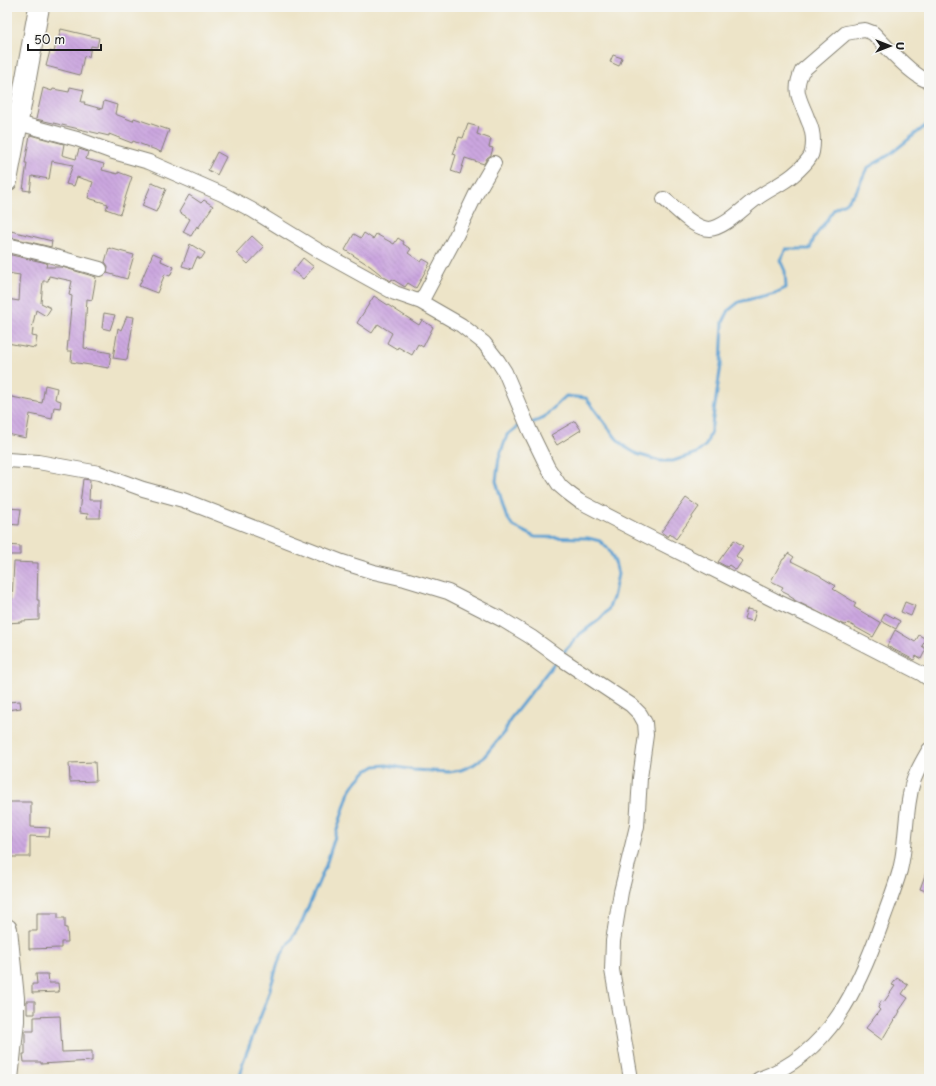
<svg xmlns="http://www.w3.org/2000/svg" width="936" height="1086" font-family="'Playpen Sans',sans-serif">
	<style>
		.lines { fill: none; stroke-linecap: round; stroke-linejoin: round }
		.stream { stroke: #5ea1d2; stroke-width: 3 }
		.building { fill: url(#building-back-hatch) }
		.minor-casing { stroke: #848072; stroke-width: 16 }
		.highway-casing { stroke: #848072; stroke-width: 22 }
		.minor { stroke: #fff; stroke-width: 14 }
		.highway { stroke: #fff; stroke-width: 20 }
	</style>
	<defs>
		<pattern id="building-back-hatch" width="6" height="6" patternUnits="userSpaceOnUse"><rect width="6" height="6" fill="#cba6df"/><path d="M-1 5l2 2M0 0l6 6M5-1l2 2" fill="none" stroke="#ae8ebf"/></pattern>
	</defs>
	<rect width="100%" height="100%" fill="#f6f6f2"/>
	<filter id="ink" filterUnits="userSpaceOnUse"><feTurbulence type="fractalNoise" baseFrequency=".025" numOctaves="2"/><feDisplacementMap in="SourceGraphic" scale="8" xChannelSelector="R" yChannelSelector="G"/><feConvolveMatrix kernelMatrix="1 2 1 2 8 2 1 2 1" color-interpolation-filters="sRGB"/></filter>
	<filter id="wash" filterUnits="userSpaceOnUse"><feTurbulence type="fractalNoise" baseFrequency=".012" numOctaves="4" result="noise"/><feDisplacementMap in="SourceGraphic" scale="16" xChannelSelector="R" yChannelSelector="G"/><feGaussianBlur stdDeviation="0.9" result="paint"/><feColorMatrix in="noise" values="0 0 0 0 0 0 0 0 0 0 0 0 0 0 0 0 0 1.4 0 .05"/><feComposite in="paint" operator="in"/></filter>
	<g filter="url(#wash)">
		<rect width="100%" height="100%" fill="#ede4c8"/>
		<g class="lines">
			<path class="stream" d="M531 423 542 419 566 396 586 398 616 438 625 447 637 454 660 461H673L697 453 706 445 711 431 721 365 723 322 729 310 739 302 775 293 786 288 785 271 780 260 786 249H810L814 238 835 208 845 203 856 192 867 168 889 155 929 123
				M524 425 517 427 507 435 499 458 496 481 506 516 513 526 535 537 588 538 600 541 609 550 615 562 618 574 613 598 608 610 600 619 580 634 561 655
				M238 1079 243 1062 266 1002 278 963 283 952 302 922 326 865 349 792 356 782 365 772 375 766 387 765 413 770 449 772 461 770 473 765 483 758 505 731 511 718 556 661"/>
		</g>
		<g id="blocks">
			<path class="building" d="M61 29 99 38 97 47 91 46 89 57 84 56 80 75 46 66 50 51 54 52 56 44H57Z
				M613 55 622 58 619 66 610 62Z
				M70 87 84 90 81 102H85L84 104 102 109 104 101 117 105 115 114 133 121 134 118 169 130 161 152 133 141 132 143 109 134V136L36 119 43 88 52 91 53 89 69 92Z
				M468 124 479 127 477 134 491 139 489 147 493 148 491 155 487 158 484 164 465 158 460 174 451 171 456 155 453 154 459 137 463 138Z
				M30 135 64 144 62 155 76 159 79 149 88 152 86 159 104 164 102 170 118 174V172L132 177 120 214 106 209 108 204 88 198 93 182 77 177 74 186 66 184 73 165 52 161 49 179 32 176 30 191 23 190 27 163H25Z
				M217 152 226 157 217 175 208 170Z
				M152 183 166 189 156 212 142 206Z
				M189 195 201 203 204 200 213 206 198 228 197 226 191 236 183 232 190 219 179 212Z
				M11 231 52 241 51 247 9 237Z
				M364 233 373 239 376 234 394 244 398 238 404 242 403 244 411 249 408 253 421 262 423 259 430 263 416 288 408 283 405 287 392 279 391 281 384 277 370 266 345 250 354 234 361 238Z
				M252 236 264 247 248 264 236 253Z
				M190 244 205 253 201 259 197 257 192 269 182 266Z
				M109 248 134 255 127 279 107 273 108 266 105 262Z
				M153 253 162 257 161 261 174 267 170 276 165 274 157 293 139 286Z
				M7 254 47 263 46 267H62L96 277 92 300 87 299 84 348 111 353 109 368 71 362 72 351H67L72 296 69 295 72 281 49 276 48 281H43L41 303 51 308 46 316 36 310 32 328H33L32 336 37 337 35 348 7 343V299L19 301 20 283H19L20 275 7 273Z
				M303 258 314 267 303 279 293 271Z
				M374 296 419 325 422 320 433 327 423 347 418 344 412 355 398 347 397 349 387 343 392 333 378 324 372 333 357 323Z
				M104 313 115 315 110 330 102 328Z
				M127 316 134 317 127 360 113 358 118 328 121 330Z
				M45 385 57 388 55 399 61 401 60 408 54 407 52 419 30 414 26 438 7 434V396L42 403Z
				M575 421 581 430 557 445 551 435Z
				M83 479 90 480 89 500H101L100 518H87L88 514 79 513Z
				M686 498 699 507 676 539 670 534 668 537 661 532Z
				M7 508 21 509 19 525 7 524Z
				M734 540 743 546 736 556 742 561 736 570 729 565 727 567 718 562Z
				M7 545 20 546V555H7Z
				M788 553 794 557 791 561 821 576V577L836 586 833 589 856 603 854 607 881 623 873 637 848 623 846 625 842 624 794 600V599L789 596V594L781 590 783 587 771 581 783 559H784Z
				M14 562 38 563 37 600H39V620L22 621V622L7 623V600H12Z
				M905 602 915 606 911 616 901 612Z
				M747 609 756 611 753 621 744 619Z
				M885 613 900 621 896 629 881 621Z
				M895 630 915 642 919 635 926 639 922 646 926 649 921 659 916 656 914 660 887 646Z
				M20 701 21 708 7 710V702Z
				M95 762 96 781 70 782 69 763Z
				M7 802H31V827L50 828 49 837 30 836V857H11V835H8L9 818H7Z
				M928 867H929V892L920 889Z
				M37 913H58V918H65V928H67L68 942H61V948L29 949V931H37Z
				M36 974H48L49 983H58L59 992 32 993V984H37Z
				M897 978 908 985 902 994 908 998 899 1011H900L896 1019 895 1018 882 1040 866 1028 880 1010 878 1008 881 1001 884 1002 895 986 892 985Z
				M27 1001H35V1014H27Z
				M60 1016 62 1052 92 1051V1061L41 1064V1062H24L23 1054H25V1031H34V1017Z"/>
		</g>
	</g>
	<g filter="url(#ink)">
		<use href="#blocks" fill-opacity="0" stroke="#848072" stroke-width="1"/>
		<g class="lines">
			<g class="minor-casing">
				<path id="minor" d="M18 123 77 139 110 151 149 162 222 194 252 210 319 251 395 293 421 302 461 325 484 343 498 361 505 372 530 431 548 468 560 486 567 492 579 501 641 533 774 600 813 618 922 674 929 679
					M664 199C676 208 694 229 709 229 725 228 744 207 757 198 768 190 782 184 793 175 798 171 811 159 812 152 814 141 813 130 808 120 801 100 792 93 802 71L846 33 857 31 865 30 873 33C885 45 914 78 929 81
					M7 245 41 253 100 269
					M421 302 455 238 476 194 494 163
					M7 460 38 462 99 473 143 489 183 500 342 562 374 572 405 579 448 592 503 620 531 637 560 658 631 705 640 714 645 723 646 735 640 778 637 826 621 892 613 941 612 970 631 1079
					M759 1079C830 1054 859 987 882 922 888 905 895 888 900 870 906 846 905 820 910 795 912 779 921 764 929 750"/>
			</g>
			<g class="highway-casing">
				<path id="highway" d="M7 181 39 7
					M7 929 14 998V1021L8 1079"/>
			</g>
			<use href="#minor" class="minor"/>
			<use href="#highway" class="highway"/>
		</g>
	</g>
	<rect width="936" height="1086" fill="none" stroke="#f6f6f2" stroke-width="24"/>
	<g transform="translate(890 46) rotate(90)" stroke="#f6f6f2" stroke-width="3" paint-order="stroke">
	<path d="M0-3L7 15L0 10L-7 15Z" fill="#1c1c1c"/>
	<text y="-6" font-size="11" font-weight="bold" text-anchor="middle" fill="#1c1c1c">U</text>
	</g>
	<path d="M28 44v6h73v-6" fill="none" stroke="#1c1c1c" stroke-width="2"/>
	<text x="34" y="44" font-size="12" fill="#1c1c1c" stroke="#f6f6f2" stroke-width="3" paint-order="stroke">50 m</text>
</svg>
